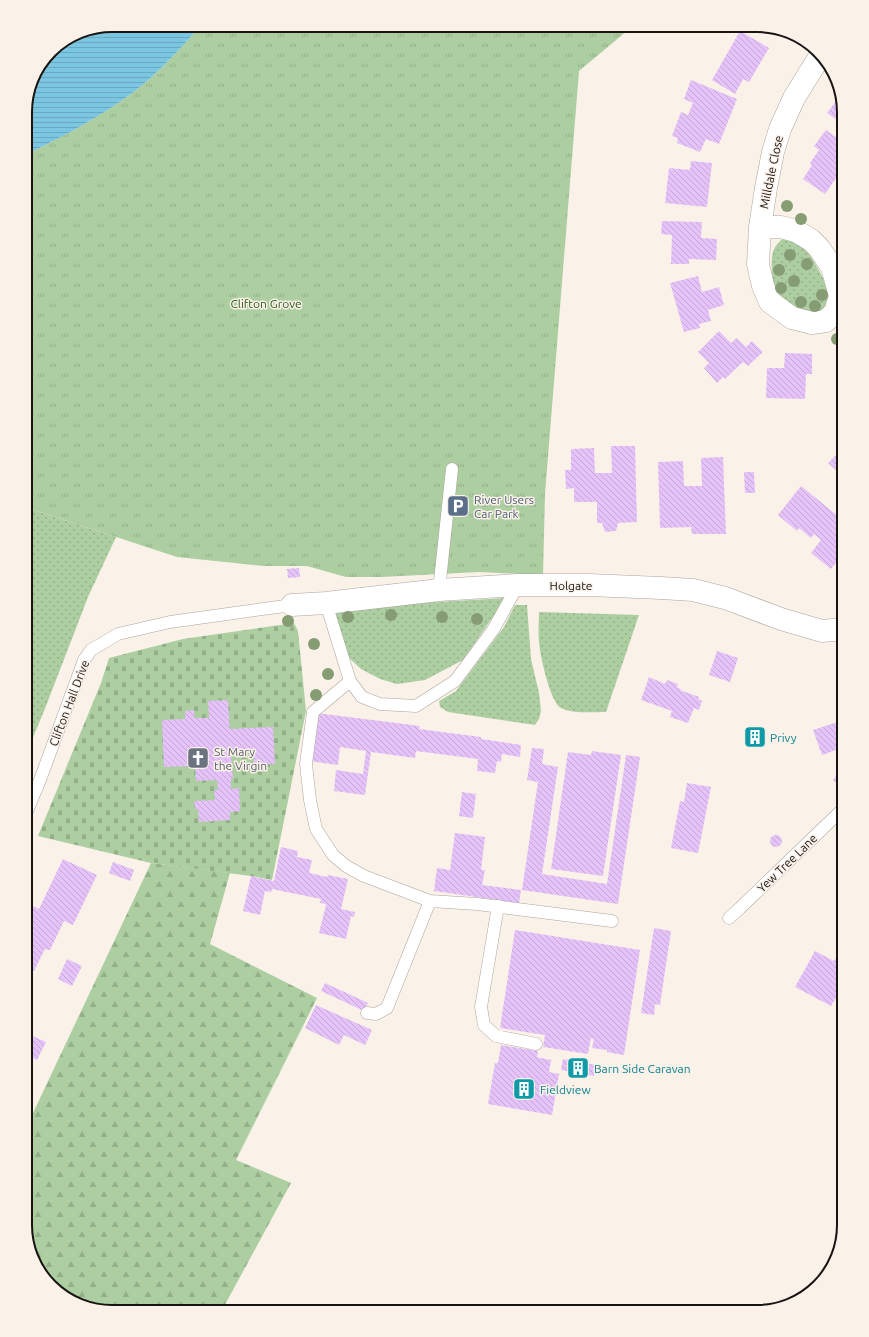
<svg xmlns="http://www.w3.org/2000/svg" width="869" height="1337" font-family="Ubuntu,sans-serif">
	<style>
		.grass { fill: url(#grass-dots) }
		.forest { fill: url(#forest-firs) }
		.cemetery { fill: url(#cemetery-stones) }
		.park { fill: url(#park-tufts) }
		.water { fill: url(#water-rules) }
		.building { fill: url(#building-back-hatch) }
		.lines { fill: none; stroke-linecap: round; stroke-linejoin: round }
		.lane-casing { stroke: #aca49c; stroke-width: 13 }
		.street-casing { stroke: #aca49c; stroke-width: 23 }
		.lane { stroke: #fff; stroke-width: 12 }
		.street { stroke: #fff; stroke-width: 22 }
		.tree { fill: #869d74 }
		.labels { text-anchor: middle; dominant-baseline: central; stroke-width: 3; stroke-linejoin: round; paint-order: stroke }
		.street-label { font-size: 12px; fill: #171412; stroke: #faf1e9 }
		.park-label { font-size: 12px; fill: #285914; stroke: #faf1e9 }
		.service-label { font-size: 12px; fill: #4e5e75; stroke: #faf1e9; text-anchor: start }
		.culture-label { font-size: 12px; fill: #0d838f; stroke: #faf1e9; text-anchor: start }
		.worship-label { font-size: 12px; fill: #5b616d; stroke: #faf1e9; text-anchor: start }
		.rim { fill: none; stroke: #171412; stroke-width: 2 }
	</style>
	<defs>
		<pattern id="grass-dots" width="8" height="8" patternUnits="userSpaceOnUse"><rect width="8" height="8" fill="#accea1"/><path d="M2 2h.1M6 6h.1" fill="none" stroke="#93b08a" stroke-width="1.8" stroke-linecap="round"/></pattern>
		<pattern id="forest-firs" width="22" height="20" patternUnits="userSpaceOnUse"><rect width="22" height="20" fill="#accea1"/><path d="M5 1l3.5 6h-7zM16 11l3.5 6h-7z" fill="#93b08a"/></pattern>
		<pattern id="cemetery-stones" width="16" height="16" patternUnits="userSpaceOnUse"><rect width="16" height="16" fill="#accea1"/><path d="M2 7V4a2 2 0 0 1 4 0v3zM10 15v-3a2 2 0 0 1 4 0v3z" fill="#93b08a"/></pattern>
		<pattern id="park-tufts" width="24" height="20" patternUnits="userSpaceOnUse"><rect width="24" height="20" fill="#accea1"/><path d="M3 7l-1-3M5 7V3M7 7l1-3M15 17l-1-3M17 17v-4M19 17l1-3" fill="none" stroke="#93b08a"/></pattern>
		<pattern id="water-rules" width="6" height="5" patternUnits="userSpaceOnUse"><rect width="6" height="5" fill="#7bc6e0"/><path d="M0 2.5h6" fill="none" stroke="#6aa9bf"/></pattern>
		<pattern id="building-back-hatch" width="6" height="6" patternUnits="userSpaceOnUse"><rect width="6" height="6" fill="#e5c3f9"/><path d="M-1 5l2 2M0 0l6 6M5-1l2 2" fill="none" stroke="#c4a7d4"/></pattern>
	</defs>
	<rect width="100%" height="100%" fill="#faf1e9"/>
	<path class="grass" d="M782 239C789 240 794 240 800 244 810 252 827 282 829 295 829 303 824 309 819 314 804 311 789 310 779 298 772 290 770 262 773 252 775 246 778 243 782 239Z
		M25 507 116 537 88 597 46 706 25 757Z
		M506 598 463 660 425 680 397 684 380 679 361 669 345 654 330 612 402 604Z
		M515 605H527L531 659 539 693 541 711 539 719 535 725 448 712 440 707 439 701 456 691 504 627Z
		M539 612 639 615 606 712C593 712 573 714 561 708 550 702 540 655 539 642 538 632 539 622 539 612Z"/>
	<path class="forest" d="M151 863 230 873 210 944 317 998 236 1160 291 1183 221 1312H107L69 1300 37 1268 25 1225V1130Z"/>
	<path class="cemetery" d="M294 623 298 631 306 711 272 880 251 876 151 863 38 836 101 683 109 658 183 639Z"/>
	<path class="park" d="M201 25H634L579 71 545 494 543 575 479 572 381 577H346L307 566H264L177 557 25 507V155C58 139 91 122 121 101 151 81 177 53 201 25Z"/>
	<path class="water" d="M112 25H201C177 53 151 81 121 101 91 122 58 139 25 155V107L32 79 51 50 79 32Z"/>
	<path class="building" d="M740 31 769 48 749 82 743 79 735 94 712 80Z
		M691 80 737 99 719 144 706 139 700 152 677 143 678 138 672 136 681 112 688 115 693 103 684 99Z
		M840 96 844 112V122L843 124 827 113Z
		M826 130 844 143V167L825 194 803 179 812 165 810 163 819 150 814 146Z
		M691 161 712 163 707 207 665 203 669 168 690 170Z
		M662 221 702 222 701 238 717 239 716 260 689 259V264H671L672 235 661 234Z
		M698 276 702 292 719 287 724 305 708 310 711 321 699 324 700 328 684 332 670 283Z
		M719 331 731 343 737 338 746 347 752 341 763 352 748 366 743 362 725 379 723 377 717 383 704 368 709 363 698 352Z
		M785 353 812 354V374H806L805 399 766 398 767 368H784Z
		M611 446H635L637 522 618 523 616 531 605 532 602 523H597V502H574V488L566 489 565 470H571V449L594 448 595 473H612Z
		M836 455 844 462V464L837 471 828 463Z
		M723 457 726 534H692L691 527 660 528 658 462 683 461 684 486H702L701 458Z
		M744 472H754L755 493H745Z
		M801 486 844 521V553L831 569 811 553 821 540 814 534 811 538 799 528 797 531 778 515Z
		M299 568 300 577 288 578 287 569Z
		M717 651 738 658 730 682 709 675Z
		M649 677 665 684 667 680 678 684 677 687 681 689 680 690 699 697 698 699 702 701 699 710 694 708 688 723 670 717 672 711 641 700Z
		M228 700 230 729 273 727 275 764 254 765V750L231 752 233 779H231V789L239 788 240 811 230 812V820L199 822 198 809H195L194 801 215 800 214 790H218L217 780 196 781 195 766 164 767 162 720 185 719V711L194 710V718H209L208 701Z
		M316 713 420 726 419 729 481 737V739L521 745 520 757 502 754 501 762 497 761 495 773 477 771 478 759 416 751 415 758 371 752 365 795 334 791 336 770 363 774 366 751 340 747 338 765 309 761Z
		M844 720V747L822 755 813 730Z
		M532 748 544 749 542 764 558 767 542 874 607 884 626 755 640 757 618 904 522 890 538 782 527 780Z
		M592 751 621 755 603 876 551 869 568 752 591 755Z
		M841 769 844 771V789L833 780Z
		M687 783 711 787 698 853 671 848 680 801 684 802Z
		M462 792 476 794 473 818 459 816Z
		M455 833 485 837 481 870H485L482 885 521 890 519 903 434 891 437 868 450 870Z
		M770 841a6 6 0 1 1 12 0a6 6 0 1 1-12 0Z
		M281 847 298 851 297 857 312 860 309 873 327 877 328 875 348 879 341 909 355 912 354 917 351 916 346 939 319 933 326 905V904L320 903 321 899 272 889 271 892 265 891 260 915 243 911 251 876 274 881Z
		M63 859 97 875 73 925 64 921 50 950 45 949 34 971 31 969 25 982V918L31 905 39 909Z
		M113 862 134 870 130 881 109 873Z
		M841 869 844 870V884L838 883Z
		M654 928 671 931 660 1005 655 1004 654 1015 641 1013Z
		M515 930 640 950 624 1055 607 1052V1050L592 1048 594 1039 591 1038 588 1054 543 1047 545 1035 500 1028Z
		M815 951 834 961 836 958 844 963V984L831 1006 795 987Z
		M67 959 82 966 72 986 58 979Z
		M325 983 368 1003 364 1011 321 991Z
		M316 1005 372 1030 365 1045 344 1035 339 1045 305 1028Z
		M28 1034 46 1042 37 1060 25 1054V1040Z
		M501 1045 538 1051 537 1057 551 1060 549 1072 559 1074 552 1115 488 1104 495 1063H498Z
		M563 1059 596 1065 594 1076 561 1070Z"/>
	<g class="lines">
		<g class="lane-casing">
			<path id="lane" d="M439 590 452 469
				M326 603 350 681 362 697 380 704 416 706 455 681 493 630 518 585
				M350 681 313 712 306 764 310 800 316 829 333 855 346 866 364 876 430 901 477 904 612 921
				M25 816 40 780 84 660 91 650 118 634 170 622 292 605
				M498 906 481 1007 484 1025 496 1036 536 1044
				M729 918 740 908 844 808
				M367 1013 376 1014 387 1008 430 901"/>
		</g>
		<g class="street-casing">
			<path id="street" d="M760 227H781L796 231 811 240 819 248 832 267 840 296 835 312 826 321 812 323 792 318 770 302 763 286 758 264 760 227 766 188 773 152 780 129 794 98 820 56
				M292 605 326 603 439 590 518 585H589L661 588 693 590 725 598 781 619 822 631 844 629"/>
		</g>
		<use href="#lane" class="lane"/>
		<use href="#street" class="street"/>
	</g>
	<g class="tree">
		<circle cx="787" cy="206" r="6"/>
		<circle cx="801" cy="219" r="6"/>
		<circle cx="790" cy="255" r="6"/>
		<circle cx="807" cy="264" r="6"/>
		<circle cx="779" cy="270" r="6"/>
		<circle cx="794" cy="281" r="6"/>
		<circle cx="781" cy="288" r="6"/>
		<circle cx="822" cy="295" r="6"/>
		<circle cx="801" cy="302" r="6"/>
		<circle cx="815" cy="306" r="6"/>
		<circle cx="837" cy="339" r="6"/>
		<circle cx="391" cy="615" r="6"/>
		<circle cx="348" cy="617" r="6"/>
		<circle cx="442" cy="617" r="6"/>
		<circle cx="477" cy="619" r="6"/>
		<circle cx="288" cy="621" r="6"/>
		<circle cx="314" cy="644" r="6"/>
		<circle cx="328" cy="674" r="6"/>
		<circle cx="316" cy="695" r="6"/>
	</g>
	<defs>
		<g id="parking-square" transform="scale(1.15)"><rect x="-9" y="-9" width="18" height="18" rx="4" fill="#5c6f8a" stroke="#faf1e9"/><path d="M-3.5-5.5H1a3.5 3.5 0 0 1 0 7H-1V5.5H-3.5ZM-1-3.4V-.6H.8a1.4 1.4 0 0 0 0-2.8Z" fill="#fff"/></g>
		<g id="building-square" transform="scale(1.15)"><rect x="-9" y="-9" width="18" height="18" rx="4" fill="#0f9aa8" stroke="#faf1e9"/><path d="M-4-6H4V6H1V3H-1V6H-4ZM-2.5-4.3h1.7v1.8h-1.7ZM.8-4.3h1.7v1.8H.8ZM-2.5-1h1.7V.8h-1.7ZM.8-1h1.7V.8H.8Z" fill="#fff"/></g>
		<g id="church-square" transform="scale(1.15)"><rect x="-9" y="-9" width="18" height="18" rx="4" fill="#6b7280" stroke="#faf1e9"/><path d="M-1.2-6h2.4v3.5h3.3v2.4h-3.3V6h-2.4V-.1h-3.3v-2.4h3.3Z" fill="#fff"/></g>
	</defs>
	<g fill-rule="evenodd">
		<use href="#parking-square" x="458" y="506"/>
		<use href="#building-square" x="755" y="737"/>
		<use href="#church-square" x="198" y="758"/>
		<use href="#building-square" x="578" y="1068"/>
		<use href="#building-square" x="524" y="1089"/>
	</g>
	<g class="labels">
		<g class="street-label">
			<text transform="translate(771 172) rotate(-78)">Milldale Close</text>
			<text x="571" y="585">Holgate</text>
			<text transform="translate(69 703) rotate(-69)">Clifton Hall Drive</text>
			<text transform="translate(787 863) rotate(-44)">Yew Tree Lane</text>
		</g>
		<g class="park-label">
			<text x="266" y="303">Clifton Grove</text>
		</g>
		<g class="service-label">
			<text x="474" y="499">River Users<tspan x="474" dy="14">Car Park</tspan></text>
		</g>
		<g class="culture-label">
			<text x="770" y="737">Privy</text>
			<text x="594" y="1068">Barn Side Caravan</text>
			<text x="540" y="1089">Fieldview</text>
		</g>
		<g class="worship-label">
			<text x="214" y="751">St Mary<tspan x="214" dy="14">the Virgin</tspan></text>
		</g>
	</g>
	<path d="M0 0H869V1337H0ZM112 32H757A80 80 0 0 1 837 112V1225A80 80 0 0 1 757 1305H112A80 80 0 0 1 32 1225V112A80 80 0 0 1 112 32Z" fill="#faf1e9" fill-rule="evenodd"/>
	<path class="rim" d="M112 32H757A80 80 0 0 1 837 112V1225A80 80 0 0 1 757 1305H112A80 80 0 0 1 32 1225V112A80 80 0 0 1 112 32Z"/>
</svg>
